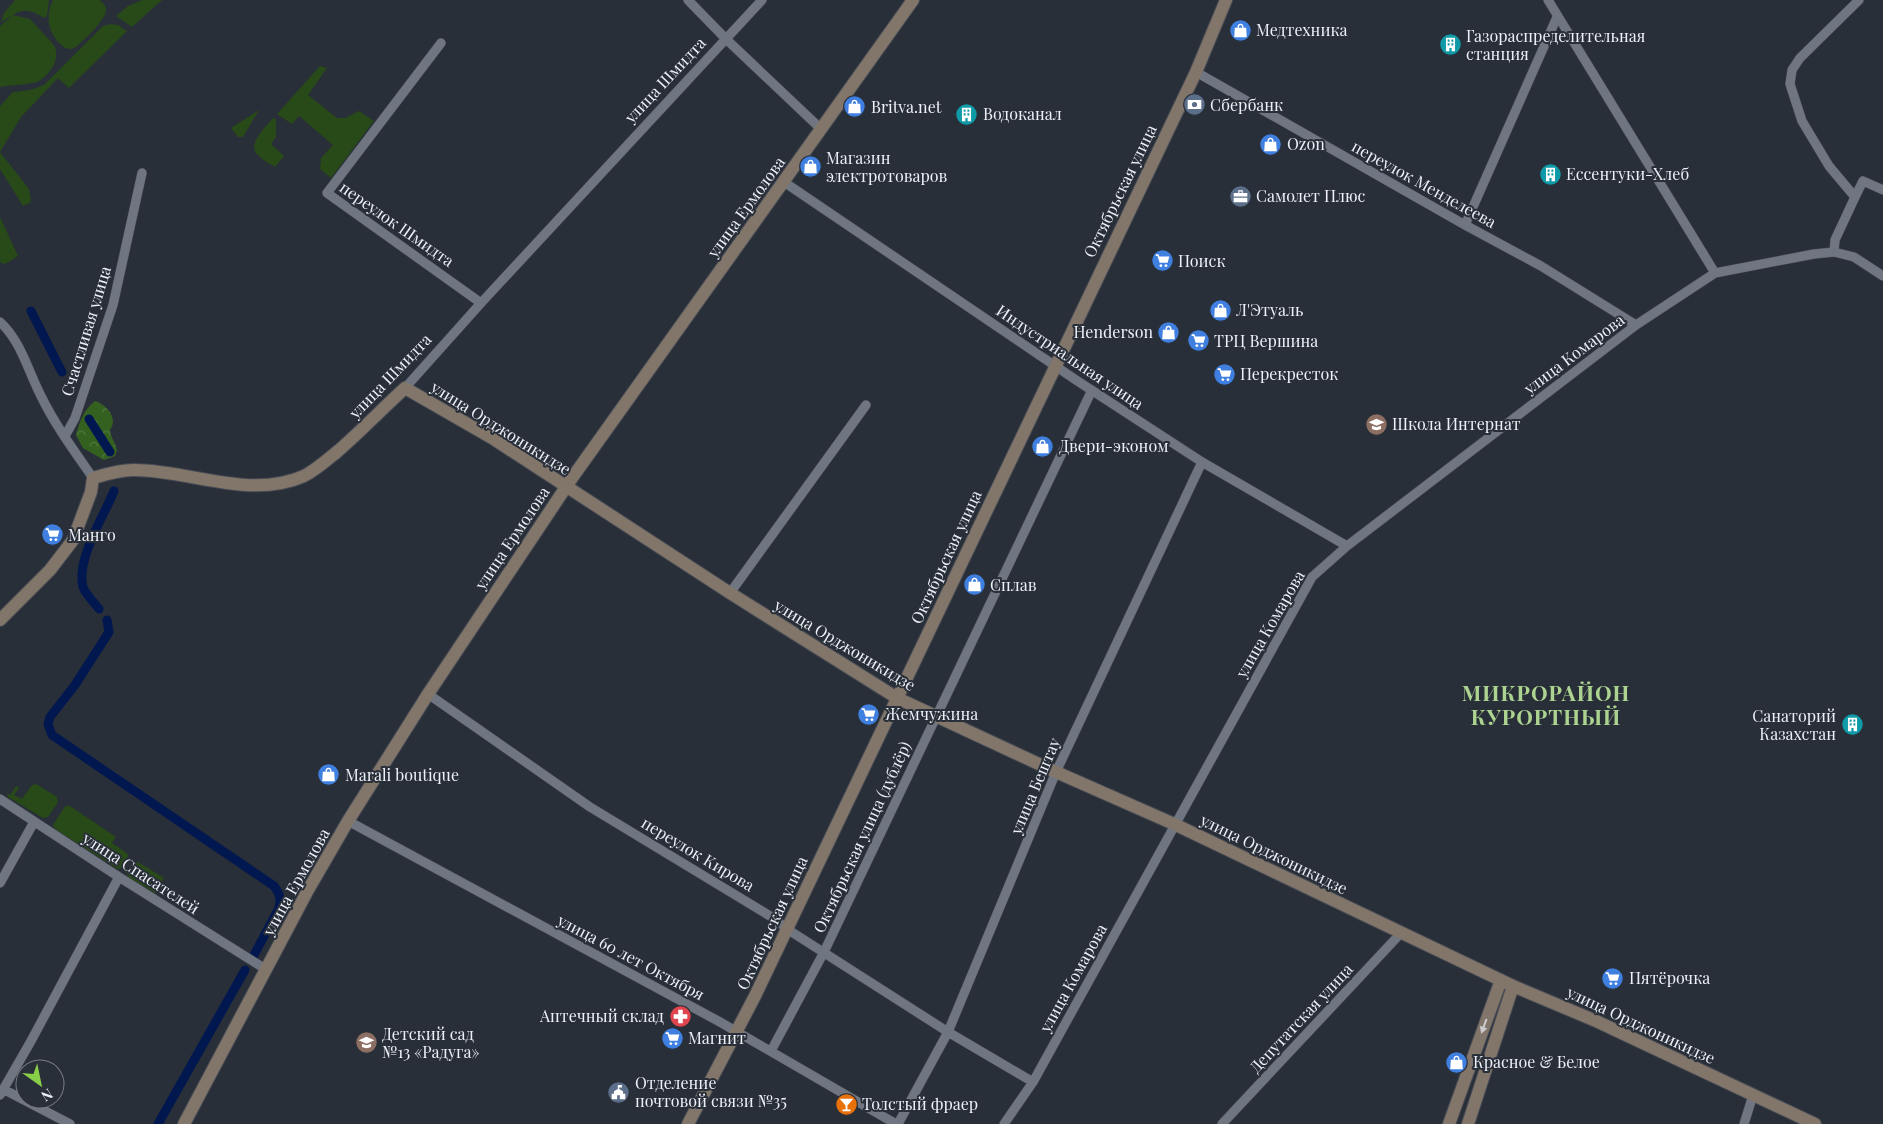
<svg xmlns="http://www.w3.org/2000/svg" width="1883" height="1124" font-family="'Playfair Display',serif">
<defs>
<pattern id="forest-crowns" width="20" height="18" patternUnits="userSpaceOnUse" patternTransform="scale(1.25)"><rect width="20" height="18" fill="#34611f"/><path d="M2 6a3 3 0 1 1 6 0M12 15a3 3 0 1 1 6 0" fill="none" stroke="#527840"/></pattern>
</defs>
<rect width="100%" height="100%" fill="#292f38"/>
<path fill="#284918" d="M15,0h34l-2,16 -2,2c-12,-6 -20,-11 -32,-3l17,4 24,26c7,14 -3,28 -15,36 -8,4 -29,4 -39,6v-61l13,-11 -12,7 3,-9z
M53,0h46c3,2 7,5 7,9 1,10 -22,31 -30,38l-5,2 -6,-1c-16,-11 -21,-31 -12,-48z
M142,0h20l-30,27 -16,-11 12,-10z
M111,24l7,1 9,6 -58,57 -11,-10 -37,39 -21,35 29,37 2,13 -8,4 -23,-37v-63l13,-14 17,-2 14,-5 59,-59z
M320,66l7,2 -19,27 29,23h8l14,-7 15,10 -43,57 -11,-9 1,-11 12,-13 -34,-29 -7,8 -15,-10z
M259,110l-16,27h-5l-7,-9z
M273,118l3,1v18l-5,7 13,12 -9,11c-6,-4 -13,-7 -17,-12 -12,-11 8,-28 15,-37z
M0,217l18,39 -13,8 -4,-1 -1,-3z
M36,784l21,13 1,5 -10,15 -5,1 -35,-21 -1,-4 3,2 6,-9 3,2 -5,7 8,4 10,-14z
M65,806h5l46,31 -4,6 16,11c0,6 -4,13 -10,15l-63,-40 -2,-4z
M133,862h5l26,16 -9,15 -27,-16 -2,-5z"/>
<path fill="url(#forest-crowns)" d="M95,401c9,3 18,11 18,21 0,3 -2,6 -3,8 0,6 6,14 7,20l-2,6 -11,4 -21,-12 -7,-13c4,-14 7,-24 19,-34z"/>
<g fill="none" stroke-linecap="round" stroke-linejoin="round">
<path stroke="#011750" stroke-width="9" d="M31,311l31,61
M89,419l21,33
M99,609c-5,-7 -13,-14 -16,-22 -7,-28 21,-71 31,-96
M107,620l2,12 -34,53 -25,32 -2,7 4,11 222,151c6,8 7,13 5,22l-26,49
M158,1124l87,-154"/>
<defs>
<path id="street" d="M688,0l38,39 95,90
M1548,0l167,273
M441,43l-114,150 154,110
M1196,72l269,153 76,41 95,59
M784,182l292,198 126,82 145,84
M1855,197l8,-16 20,9
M1465,225l92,-208
M1834,252l1,-12 20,-43 -26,-31 -27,-45 -12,-37 2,-14 8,-12 59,-58
M0,322c21,19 28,49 41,74 14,29 34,56 52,82
M405,388l76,-85 281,-303
M65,436l10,-18 38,-113 29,-132
M730,593l136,-188
M428,694l162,113 185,112 12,10 161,103 85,50
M0,799l119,78 148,93
M348,821l372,201 176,102
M0,883l34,-61
M771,1051l53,-99 268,-562
M3,1089l67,35
M0,1095l31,-54 88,-164
M898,1124l50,-92 108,-260 146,-310
M1004,1124l29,-42 279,-505 35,-31 289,-221 79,-52 99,-19 20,-2 20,5 29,19
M1222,1124l179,-191
M1744,1124l9,-29"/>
<path id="secondary" d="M0,620l50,-50 23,-30 18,-48 2,-14c13,-4 27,-8 41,-8 56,0 115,30 170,6 12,-6 23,-16 34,-25 23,-20 44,-42 67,-63l87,50 238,155 167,105 159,74 118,52 339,162 83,35 219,103
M184,1124l124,-234 40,-69 80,-127 144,-216 341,-478
M688,1124l67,-128 441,-924 30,-72
M1449,1124l52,-144
M1468,1124l45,-138"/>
</defs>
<use href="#street" stroke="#474b54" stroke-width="10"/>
<use href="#secondary" stroke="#474b54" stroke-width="14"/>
<use href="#street" stroke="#707681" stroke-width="9"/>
<use href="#secondary" stroke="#82766b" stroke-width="12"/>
</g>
<defs><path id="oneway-solid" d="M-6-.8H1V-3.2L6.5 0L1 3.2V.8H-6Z" transform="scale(1.25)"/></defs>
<use fill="#cdcbcd" href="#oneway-solid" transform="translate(1484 1026) rotate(110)"/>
<defs>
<symbol id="shop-disc" viewBox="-11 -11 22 22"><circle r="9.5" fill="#3f7fe0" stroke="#292f38"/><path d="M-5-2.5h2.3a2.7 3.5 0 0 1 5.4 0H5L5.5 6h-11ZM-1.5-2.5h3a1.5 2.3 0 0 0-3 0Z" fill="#fff"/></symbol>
<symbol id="building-disc" viewBox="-11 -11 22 22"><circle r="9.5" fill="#0f9aa8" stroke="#292f38"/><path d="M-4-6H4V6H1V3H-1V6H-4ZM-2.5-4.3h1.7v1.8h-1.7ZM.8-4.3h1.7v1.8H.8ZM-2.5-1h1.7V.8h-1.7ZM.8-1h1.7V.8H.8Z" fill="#fff"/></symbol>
<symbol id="bank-disc" viewBox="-11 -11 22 22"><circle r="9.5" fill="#5c6f8a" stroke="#292f38"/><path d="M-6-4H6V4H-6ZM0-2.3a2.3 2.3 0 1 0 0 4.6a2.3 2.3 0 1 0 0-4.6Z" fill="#fff"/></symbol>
<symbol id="office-disc" viewBox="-11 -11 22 22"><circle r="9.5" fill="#5c6f8a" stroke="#292f38"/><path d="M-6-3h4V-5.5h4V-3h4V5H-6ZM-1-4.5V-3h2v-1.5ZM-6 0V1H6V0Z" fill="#fff"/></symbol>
<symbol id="supermarket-disc" viewBox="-11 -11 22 22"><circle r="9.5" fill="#3f7fe0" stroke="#292f38"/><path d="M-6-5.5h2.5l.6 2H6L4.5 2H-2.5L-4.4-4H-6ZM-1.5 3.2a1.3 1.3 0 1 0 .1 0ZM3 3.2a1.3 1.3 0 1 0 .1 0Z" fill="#fff"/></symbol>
<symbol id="school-disc" viewBox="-11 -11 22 22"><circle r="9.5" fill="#8d6e63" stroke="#292f38"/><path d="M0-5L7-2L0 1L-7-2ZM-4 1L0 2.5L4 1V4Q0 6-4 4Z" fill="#fff"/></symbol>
<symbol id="pharmacy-disc" viewBox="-11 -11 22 22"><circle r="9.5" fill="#e0444e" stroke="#292f38"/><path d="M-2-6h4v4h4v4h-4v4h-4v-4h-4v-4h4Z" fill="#fff"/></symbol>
<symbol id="civic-disc" viewBox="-11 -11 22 22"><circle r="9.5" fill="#5c6f8a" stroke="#292f38"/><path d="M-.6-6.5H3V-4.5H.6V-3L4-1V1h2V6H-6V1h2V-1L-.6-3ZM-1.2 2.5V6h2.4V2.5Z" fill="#fff"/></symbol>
<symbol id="bar-disc" viewBox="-11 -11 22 22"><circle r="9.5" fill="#e8710a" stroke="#292f38"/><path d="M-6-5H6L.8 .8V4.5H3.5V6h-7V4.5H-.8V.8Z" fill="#fff"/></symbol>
</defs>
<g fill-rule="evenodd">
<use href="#shop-disc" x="1228" y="18" width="25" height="25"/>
<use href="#building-disc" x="1438" y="32" width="25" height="25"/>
<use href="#bank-disc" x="1182" y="92" width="25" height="25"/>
<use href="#shop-disc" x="842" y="94" width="25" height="25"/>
<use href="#building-disc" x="954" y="102" width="25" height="25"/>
<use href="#shop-disc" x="1258" y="132" width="25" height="25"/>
<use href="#shop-disc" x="798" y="154" width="25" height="25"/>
<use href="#building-disc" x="1538" y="162" width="25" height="25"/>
<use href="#office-disc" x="1228" y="184" width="25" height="25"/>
<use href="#supermarket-disc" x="1150" y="248" width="25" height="25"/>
<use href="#shop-disc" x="1208" y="298" width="25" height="25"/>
<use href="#shop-disc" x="1156" y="320" width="25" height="25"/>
<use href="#supermarket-disc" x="1186" y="328" width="25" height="25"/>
<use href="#supermarket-disc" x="1212" y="362" width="25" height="25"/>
<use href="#school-disc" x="1364" y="412" width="25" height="25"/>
<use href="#shop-disc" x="1030" y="434" width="25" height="25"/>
<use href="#supermarket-disc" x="40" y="522" width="25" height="25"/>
<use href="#shop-disc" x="962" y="572" width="25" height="25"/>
<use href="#supermarket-disc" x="856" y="702" width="25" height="25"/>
<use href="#building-disc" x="1840" y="712" width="25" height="25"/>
<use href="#shop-disc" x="316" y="762" width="25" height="25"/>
<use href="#supermarket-disc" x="1600" y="966" width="25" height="25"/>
<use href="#pharmacy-disc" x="668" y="1004" width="25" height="25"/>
<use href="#supermarket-disc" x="660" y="1026" width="25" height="25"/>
<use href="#school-disc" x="354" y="1030" width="25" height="25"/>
<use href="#shop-disc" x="1444" y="1050" width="25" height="25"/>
<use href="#civic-disc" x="606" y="1080" width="25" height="25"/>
<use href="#bar-disc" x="834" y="1092" width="25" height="25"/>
</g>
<g text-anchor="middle" stroke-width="4" stroke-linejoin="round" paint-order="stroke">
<g font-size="16" fill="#edf0f7" stroke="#292f38" text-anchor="start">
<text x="1256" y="36">Медтехника</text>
<text x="1466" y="42">Газораспределительная<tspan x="1466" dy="18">станция</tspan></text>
<text x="1210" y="111">Сбербанк</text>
<text x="871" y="113">Britva.net</text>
<text x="983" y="120">Водоканал</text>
<text x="1287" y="150">Ozon</text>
<text x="826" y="164">Магазин<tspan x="826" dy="18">электротоваров</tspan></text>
<text x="1566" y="180">Ессентуки-Хлеб</text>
<text x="1256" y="202">Самолет Плюс</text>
<text x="1178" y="267">Поиск</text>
<text x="1236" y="316">Л'Этуаль</text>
<text x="1153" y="338" text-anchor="end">Henderson</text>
<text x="1214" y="347">ТРЦ Вершина</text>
<text x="1240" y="380">Перекресток</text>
<text x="1392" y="430">Школа Интернат</text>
<text x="1059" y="452">Двери-эконом</text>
<text x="68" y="541">Манго</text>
<text x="990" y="591">Сплав</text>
<text x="885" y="720">Жемчужина</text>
<text x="1836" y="722" text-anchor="end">Санаторий<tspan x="1836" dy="18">Казахстан</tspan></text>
<text x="345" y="781">Marali boutique</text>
<text x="1629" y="984">Пятёрочка</text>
<text x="664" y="1022" text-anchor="end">Аптечный склад</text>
<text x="382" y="1040">Детский сад<tspan x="382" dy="18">№13 «Радуга»</tspan></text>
<text x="688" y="1044">Магнит</text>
<text x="1473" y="1068">Красное &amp; Белое</text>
<text x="635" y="1089">Отделение<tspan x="635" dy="18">почтовой связи №35</tspan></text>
<text x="862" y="1110">Толстый фраер</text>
</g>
<g font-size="16" fill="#edf0f7" stroke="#292f38">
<text transform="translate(665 80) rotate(-47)" y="6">улица Шмидта</text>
<text transform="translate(1424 184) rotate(29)" y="6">переулок Менделеева</text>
<text transform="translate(1120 191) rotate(-64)" y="6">Октябрьская улица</text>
<text transform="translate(746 207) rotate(-54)" y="6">улица Ермолова</text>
<text transform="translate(397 224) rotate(35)" y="6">переулок Шмидта</text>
<text transform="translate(86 331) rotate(-73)" y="6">Счастливая улица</text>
<text transform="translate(1574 354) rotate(-37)" y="6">улица Комарова</text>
<text transform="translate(1070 357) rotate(34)" y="6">Индустриальная улица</text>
<text transform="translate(390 376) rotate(-46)" y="6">улица Шмидта</text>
<text transform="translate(501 428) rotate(32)" y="6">улица Орджоникидзе</text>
<text transform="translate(512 538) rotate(-56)" y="6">улица Ермолова</text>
<text transform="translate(946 557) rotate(-65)" y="6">Октябрьская улица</text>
<text transform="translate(1270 624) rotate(-60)" y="6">улица Комарова</text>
<text transform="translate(845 645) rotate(31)" y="6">улица Орджоникидзе</text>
<text transform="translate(1035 786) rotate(-67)" y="6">улица Бештау</text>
<text transform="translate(862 837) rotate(-65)" y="6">Октябрьская улица (дублёр)</text>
<text transform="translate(698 854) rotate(31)" y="6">переулок Кирова</text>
<text transform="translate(1274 854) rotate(26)" y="6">улица Орджоникидзе</text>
<text transform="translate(141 873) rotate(33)" y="6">улица Спасателей</text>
<text transform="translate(296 882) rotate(-61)" y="6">улица Ермолова</text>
<text transform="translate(772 923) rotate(-65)" y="6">Октябрьская улица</text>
<text transform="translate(631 957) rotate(28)" y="6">улица 60 лет Октября</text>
<text transform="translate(1073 978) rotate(-61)" y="6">улица Комарова</text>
<text transform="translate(1301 1018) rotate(-47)" y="6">Депутатская улица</text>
<text transform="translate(1641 1025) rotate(25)" y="6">улица Орджоникидзе</text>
</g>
<g font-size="21" font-weight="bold" letter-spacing="1" fill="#acd38f" stroke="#292f38">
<text x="1546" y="701">МИКРОРАЙОН<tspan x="1546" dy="24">КУРОРТНЫЙ</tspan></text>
</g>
</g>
<g transform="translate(40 1084) rotate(147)"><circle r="24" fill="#292f38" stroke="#777c84"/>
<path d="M0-4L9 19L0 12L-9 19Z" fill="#89ce48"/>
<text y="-8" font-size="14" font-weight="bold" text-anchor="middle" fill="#edf0f7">N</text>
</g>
</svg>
